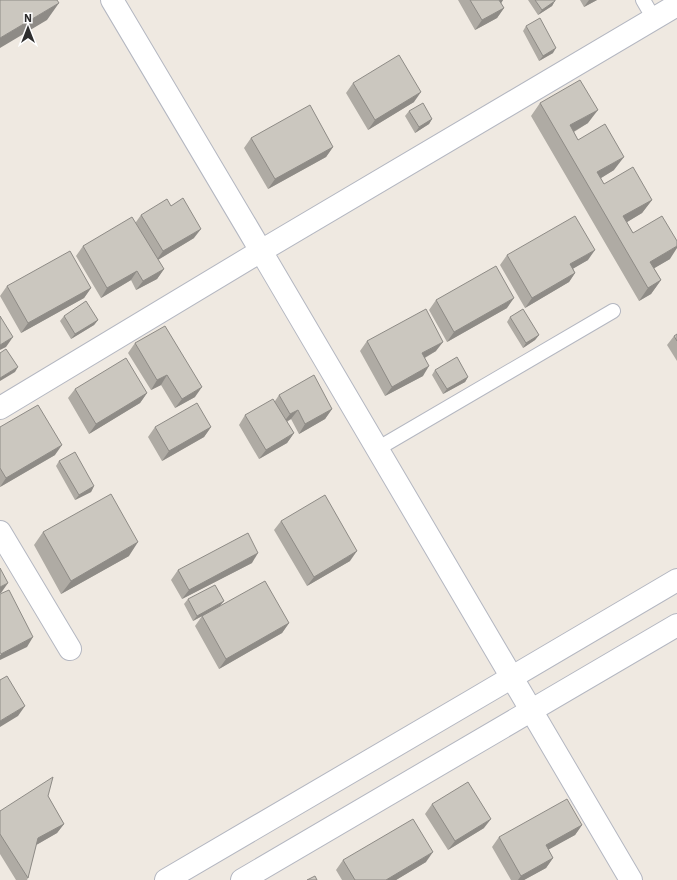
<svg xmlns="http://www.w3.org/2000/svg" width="677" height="880" font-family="'IBM Plex Sans',sans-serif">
<rect width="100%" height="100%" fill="#efe9e1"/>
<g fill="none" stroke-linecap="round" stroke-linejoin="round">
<defs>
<path id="service" d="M643,0l11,19
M377,449l236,-138"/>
<path id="minor" d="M0,532l70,117"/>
<path id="tertiary" d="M112,0l136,229 383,651
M0,408l261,-157 416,-246
M166,880l309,-181 202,-119
M242,880l435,-255"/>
</defs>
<use href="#service" stroke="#b4b7c1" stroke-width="16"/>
<use href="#minor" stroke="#b4b7c1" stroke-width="24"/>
<use href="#tertiary" stroke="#b4b7c1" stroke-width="24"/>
<use href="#service" stroke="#fff" stroke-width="14"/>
<use href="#minor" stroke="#fff" stroke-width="22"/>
<use href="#tertiary" stroke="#fff" stroke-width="22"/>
</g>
<path fill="#afaba4" d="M458,0h45l-2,3 3,5 -7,10 -22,12z
M528,0h27l-3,6 -14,9z
M580,0h17l-13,7z
M526,26l27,27 -14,8 -16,-30z
M353,83l61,19 -46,28 -22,-37z
M540,103l48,20 -14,9 4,8 36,30 -13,8 3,6 48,16 -10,13 -15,9 6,11 37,26 -16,9 7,12 -10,14 -12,7 -108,-185z
M409,111l23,8 -3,5 -14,9 -10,-17z
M251,138l82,9 -7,10 -58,32 -24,-41z
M141,215l53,23 -36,22 6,9 -7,10 -21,11 -5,-10 -30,18 -25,-42 7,-10 53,-24z
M507,255l81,5 -15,8 2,5 -6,9 -44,26 -25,-43z
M7,286l84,2 -7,10 -63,35 -21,-37z
M436,300l71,8 -60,34 -18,-32z
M64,316l34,4 -4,5 -23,14 -11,-18z
M510,317l29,18 -4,5 -12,8 -16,-26z
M677,334v27l-10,-16 7,-9z
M367,341l69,10 -11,7 -2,18 -38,20 -25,-45z
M135,343l60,54 -20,11 -14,-23 -10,5 -23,-37z
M435,370l33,7 -3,5 -22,12 -11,-19z
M75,389l72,4 -7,10 -51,31 -21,-36z
M279,395l53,14 -7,10 -26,15 -8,-15 -4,3 7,11 -7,10 -28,16 -20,-34 6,-10 30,-14z
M0,427l55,28 -55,32z
M155,427h56l-7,10 -42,24 -14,-24z
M59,461l35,25 -3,6 -16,8 -19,-34z
M281,521l69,40 -43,25 -33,-56z
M43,532l86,24 -68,38 -27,-49z
M252,563l-70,36 -11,-19 7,-10z
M188,599l32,7 69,17 -7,10 -63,36 -24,-43 7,-10 4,-2 -13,7 -9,-17z
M48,796l16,28 -7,9 -21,12 -8,33 -1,2h-11l-16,-26v-43z
M432,804l52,24 -36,22 -23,-36z
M582,825l-7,10 -27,14 5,9 -7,10 -22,12h-13l-19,-33 7,-10z
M343,860l83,2 -30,18h-54l-6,-10z"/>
<path fill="#8e8b86" d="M499,0h4l-3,5z
M589,0h8l-13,7z
M555,1l-3,5 -14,9 4,-5z
M59,3l-12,17 -47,28v-10z
M504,8l-7,10 -22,12 7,-10z
M556,48l-3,5 -14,8 4,-5z
M421,92l-7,10 -46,28 7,-10z
M598,110l-10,13 -27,16 9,-14z
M432,119l-3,5 -14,9 4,-6z
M333,147l-7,10 -58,32 7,-10z
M624,157l-10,13 -26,16 9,-14z
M652,200l-10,13 -28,17 9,-14z
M201,229l-7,9 -38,23 7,-10z
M677,246v2l-7,11 -29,17 9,-14z
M595,250l-7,10 -24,14 6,-10z
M164,269l-7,10 -21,11 7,-9z
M137,271l-6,9 -30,18 6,-10z
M575,273l-6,9 -44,26 7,-10z
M661,280l-10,14 -12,7 9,-13z
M91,288l-7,10 -63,35 7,-10z
M514,298l-7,10 -60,34 7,-10z
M98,320l-4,5 -23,14 4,-5z
M539,335l-4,5 -12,8 3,-5z
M13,337l-7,10 -6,3v-5z
M443,342l-7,9 -21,12 7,-10z
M429,366l-6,10 -38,20 7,-9z
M18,367l-3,5 -15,9v-3z
M167,375l-6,10 -10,5 6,-10z
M468,377l-3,5 -22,12 4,-5z
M202,387l-7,10 -20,11 7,-9z
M147,393l-7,10 -51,31 7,-10z
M332,409l-7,10 -26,15 6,-10z
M298,410l-7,9 -8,4 7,-9z
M211,427l-7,10 -42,24 7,-10z
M294,433l-7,10 -28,16 7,-9z
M62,445l-7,10 -55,32 6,-9z
M94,486l-3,6 -16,8 4,-5z
M138,542l-9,14 -68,38 10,-13z
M357,551l-7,10 -43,25 7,-9z
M258,553l-6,10 -70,36 7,-9z
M8,583l-7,10h-1v-6z
M224,601l-4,5 -27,15 4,-5z
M289,623l-7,10 -63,36 7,-10z
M33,637l-6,10 -27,13v-5l1,-1z
M25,706l-7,10 -18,11v-6z
M491,819l-7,9 -36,22 7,-9z
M64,824l-7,9 -26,15 7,-10z
M582,825l-7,10 -36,20 7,-10z
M433,852l-7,10 -30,18h-10z
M553,858l-7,10 -22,12h-6l3,-4z"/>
<path fill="#cbc7bf" stroke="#8e8b86" d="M0,0h57l2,3 -59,35z
M470,0h29l5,8 -22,12z
M535,0h20v1l-13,9z
M540,18l16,30 -13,8 -17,-30z
M399,55l22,37 -46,28 -22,-37z
M580,80l18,30 -28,15 8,15 27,-16 19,33 -27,15 7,12 29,-17 19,33 -29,16 10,17 29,-17 15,25v5l-27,16 11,18 -13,8 -108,-185z
M423,103l9,16 -13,8 -10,-16z
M310,105l23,42 -58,32 -24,-41z
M183,198l18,31 -38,22 -22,-36 26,-16 4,7z
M575,216l20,34 -25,14 5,9 -43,25 -25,-43z
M132,217l32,52 -21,12 -6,-10 -30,17 -24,-42z
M70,251l21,37 -63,35 -21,-37z
M496,266l18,32 -60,34 -18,-32z
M86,301l12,19 -23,14 -11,-18z
M426,309l17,33 -21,11 7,13 -37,21 -25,-46z
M523,309l16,26 -13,8 -16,-26z
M0,316l13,21 -13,8z
M165,326l37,61 -20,12 -15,-24 -10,5 -22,-37z
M677,334v7l-3,-5z
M6,349l12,18 -18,11v-25z
M457,357l11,20 -21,12 -12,-19z
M126,358l21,35 -51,31 -21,-35z
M314,375l18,34 -27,15 -7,-14 -8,4 -11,-19z
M273,399l21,34 -28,17 -21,-35z
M197,403l14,24 -42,24 -14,-24z
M38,405l24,40 -56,33 -6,-10v-41z
M75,452l19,34 -15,9 -20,-34z
M111,494l27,48 -67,39 -28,-49z
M325,495l32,56 -43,26 -33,-56z
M248,533l10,20 -69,37 -11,-20z
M0,568l8,15 -8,4z
M265,581l24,42 -63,36 -24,-43z
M215,585l9,16 -27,15 -9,-17z
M9,590l24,47 -32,17 -1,-2v-58z
M7,676l18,30 -25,15v-41z
M53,777l-5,19 16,28 -26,14 -10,40 -28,-44v-23z
M468,782l23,37 -36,22 -23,-37z
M567,799l15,26 -36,20 7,13 -32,18 -22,-39z
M413,819l20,33 -47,28h-31l-12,-20z
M315,876l2,4h-10z"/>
<g transform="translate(28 28)" stroke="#ffffff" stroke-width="3" paint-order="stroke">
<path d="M0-3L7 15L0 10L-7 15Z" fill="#2e2e2e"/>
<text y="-6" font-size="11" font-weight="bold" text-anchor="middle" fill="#2e2e2e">N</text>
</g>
</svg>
